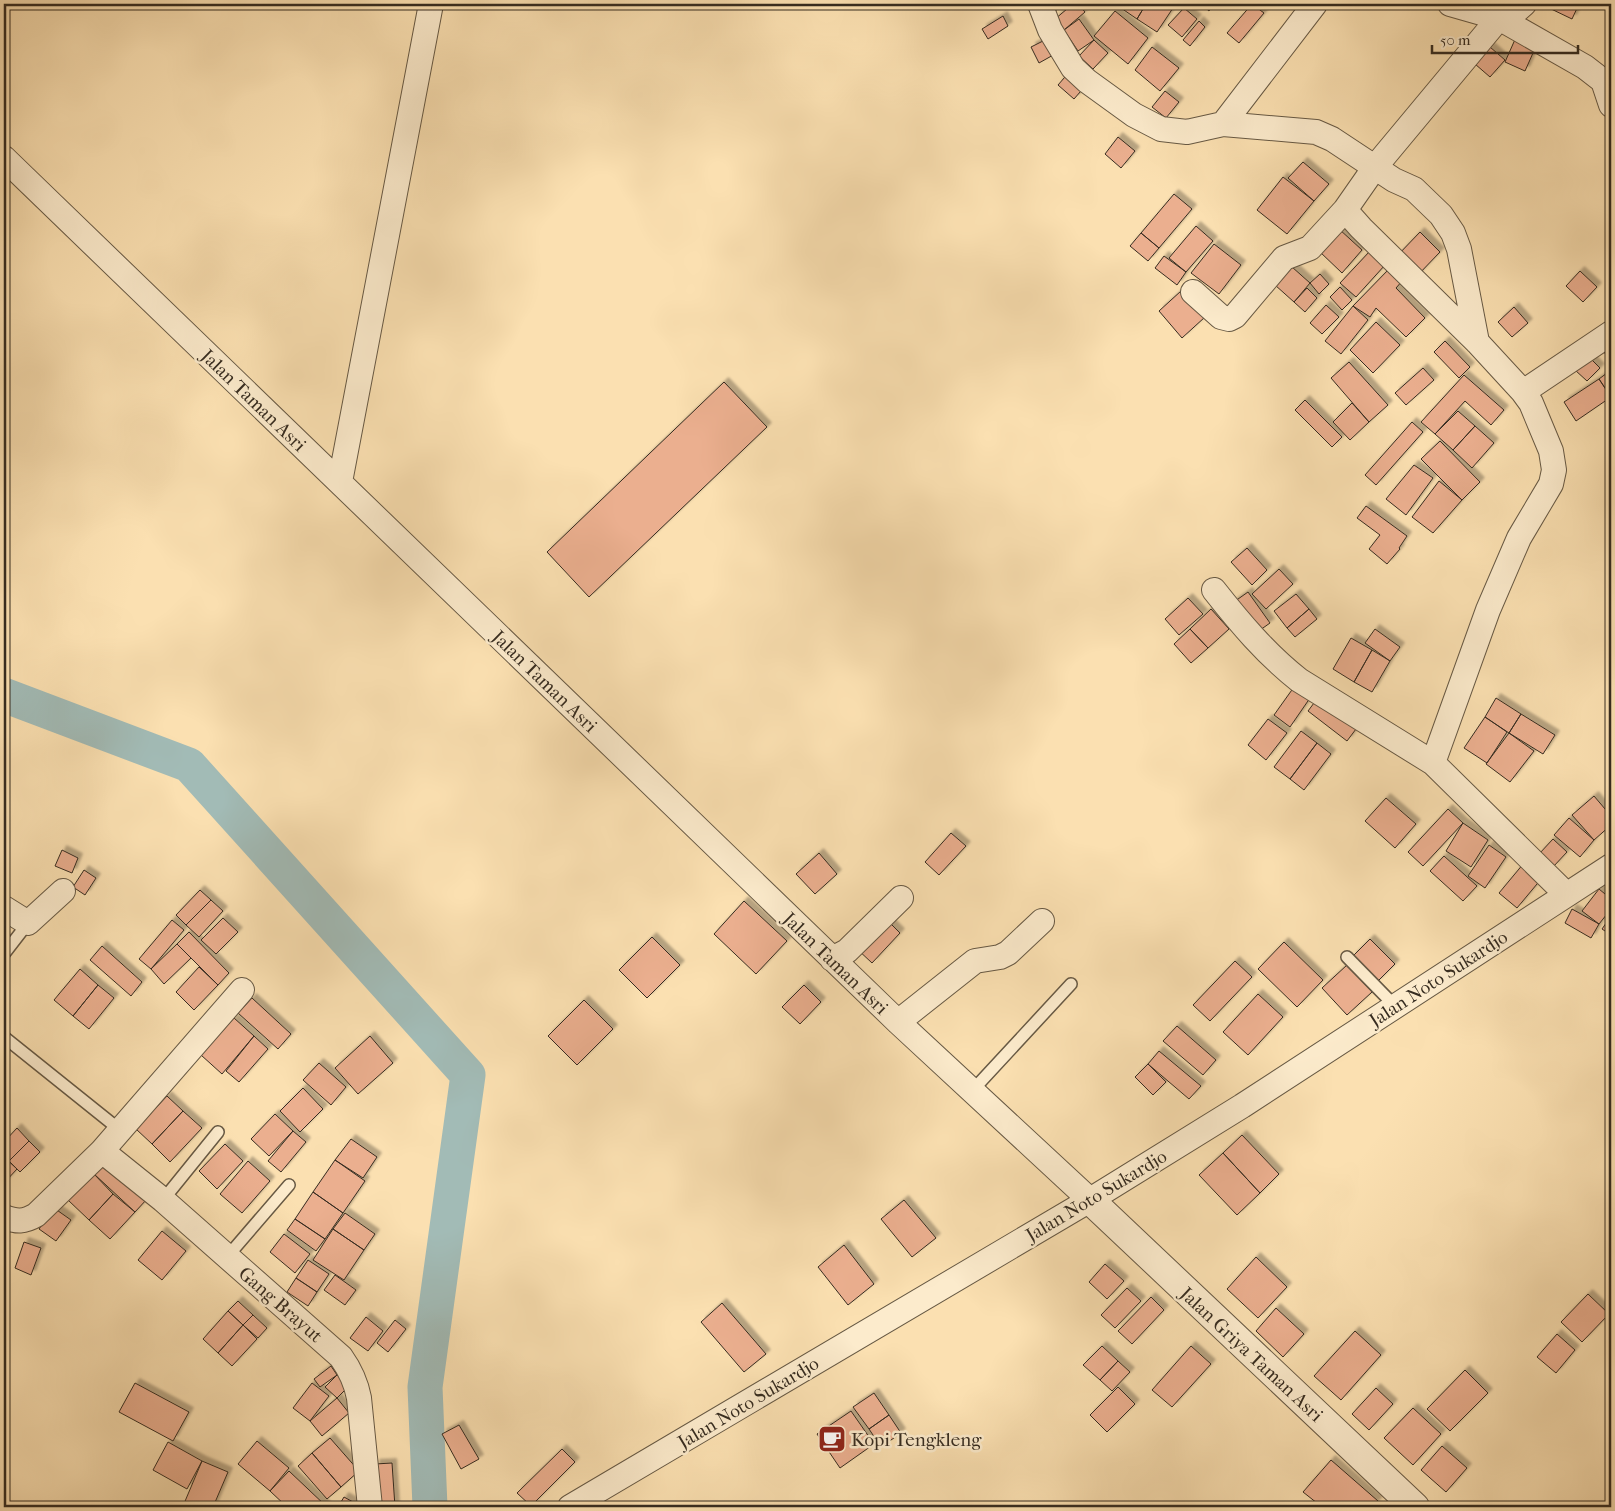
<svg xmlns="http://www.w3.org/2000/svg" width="1615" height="1511" font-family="'IM FELL French Canon',serif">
<defs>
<filter id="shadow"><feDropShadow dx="4.5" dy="-4.5" stdDeviation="1" flood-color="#0004"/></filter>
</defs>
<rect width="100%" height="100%" fill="#fbe0b1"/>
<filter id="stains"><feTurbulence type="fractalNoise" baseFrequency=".004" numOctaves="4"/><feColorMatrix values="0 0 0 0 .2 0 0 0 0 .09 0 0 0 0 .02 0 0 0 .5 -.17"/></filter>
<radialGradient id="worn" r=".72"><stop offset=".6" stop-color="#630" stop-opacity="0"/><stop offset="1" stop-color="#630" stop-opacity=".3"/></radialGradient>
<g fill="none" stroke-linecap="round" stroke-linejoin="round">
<path stroke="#a2bbb6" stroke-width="35" d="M4,695l185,70 279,310 -43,312 5,120"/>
</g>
<path fill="#ebaf8f" stroke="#362c20" filter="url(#shadow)" d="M1045,4h25l-21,9z
M1073,4h5l7,8 -21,18 -9,-11z
M1123,4h23l-9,15 -16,-11z
M1146,4h21l6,4 -16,24 -20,-13z
M1201,4h13l-5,7z
M1252,4l12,9 -25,30 -12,-10z
M1548,4h31l-7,15 -25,-12z
M1184,8l13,11 -15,18 -14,-12z
M1115,11l33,27 -20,26 -34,-28z
M1003,16l5,10 -20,13 -6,-10z
M1079,19l15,21 -16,11 -14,-21z
M1199,21l6,6 -15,19 -7,-6z
M1517,35l20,9 -12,27 -20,-9z
M1047,39l8,15 -16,9 -8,-16z
M1094,40l14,13 -15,16 -14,-13z
M1152,47l27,21 -19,23 -25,-21z
M1490,47l15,13 -15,17 -15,-13z
M1071,70l16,14 -13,15 -16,-14z
M1165,91l14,11 -13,16 -14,-11z
M1118,137l17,14 -14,17 -16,-14z
M1303,162l26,22 -15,17 -26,-23z
M1283,177l31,24 -27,33 -30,-24z
M1174,194l18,15 -33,39 -18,-15z
M1196,226l17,15 -27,31 -17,-14z
M1339,229l23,21 -20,23 -23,-22z
M1420,232l20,20 -24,25 -20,-20z
M1141,233l18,15 -11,13 -18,-15z
M1214,244l27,21 -22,29 -28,-21z
M1370,251l15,14 -29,32 -16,-14z
M1164,256l22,16 -9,13 -22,-17z
M1292,267l18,16 -16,19 -19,-17z
M1390,268l13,12 -7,8 29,30 -19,19 -30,-29 -6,9 -17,-11z
M1580,271l17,16 -14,15 -17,-16z
M1320,274l9,10 -10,10 -9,-11z
M1340,287l12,13 -10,10 -12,-13z
M1307,288l10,10 -12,14 -11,-10z
M1181,291l24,26 -23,21 -23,-27z
M1326,305l13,12 -17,17 -12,-11z
M1353,306l15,14 -27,34 -16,-13z
M1514,307l14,16 -16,14 -14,-15z
M1376,322l24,23 -27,28 -23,-23z
M1445,341l25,26 -11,11 -25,-26z
M1611,343v19l-9,-13z
M1588,356l12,12 -13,13 -12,-11z
M1349,362l39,43 -19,17 -38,-44z
M1423,368l11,12 -28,25 -11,-12z
M1611,370v27l-12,-18z
M1464,375l40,35 -13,15 -26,-24 -30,33 -14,-12z
M1599,379l12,18 -35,24 -12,-19z
M724,382l43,45 -178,170 -42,-45z
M1305,400l37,37 -10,10 -37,-37z
M1352,403l17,19 -19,18 -17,-18z
M1458,411l17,15 -22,24 -18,-16z
M1412,422l11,10 -47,53 -11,-10z
M1475,426l19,17 -22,25 -19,-18z
M1440,441l40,41 -18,18 -41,-41z
M1414,465l19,13 -27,37 -20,-16z
M1439,481l23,19 -29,33 -21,-16z
M1366,506l41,30 -8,12 1,1 -13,15 -18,-15 11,-14 -23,-17z
M1247,548l20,22 -15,15 -21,-23z
M1279,569l14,15 -27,25 -14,-15z
M1248,592l22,31 -17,12 -22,-31z
M1296,594l13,15 -22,19 -13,-17z
M1188,598l15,16 -24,21 -14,-16z
M1211,609l18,20 -21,19 -18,-19z
M1309,609l8,10 -22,18 -8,-9z
M1190,629l18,19 -17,15 -17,-19z
M1375,629l25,18 -10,14 -25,-18z
M1351,638l21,12 -18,32 -21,-13z
M1372,650l18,11 -18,31 -18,-10z
M1294,687l16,11 -20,29 -16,-12z
M1496,698l25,16 -12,19 -24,-16z
M1317,699l39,30 -9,12 -39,-30z
M1521,714l34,21 -12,19 -34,-21z
M1485,717l22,15 -20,31 -23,-15z
M1268,719l19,14 -21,27 -18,-15z
M1301,731l16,12 -27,36 -16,-12z
M1509,733l25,18 -24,31 -24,-18z
M1317,743l14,11 -27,36 -14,-11z
M1594,796l17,20v9l-17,15 -22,-25z
M1386,798l30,26 -21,24 -30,-27z
M1448,809l15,14 -40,43 -15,-14z
M1569,818l25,22 -14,17 -26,-22z
M1463,823l25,17 -17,27 -25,-16z
M951,833l15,13 -27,29 -14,-13z
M1553,839l14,13 -14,15 -14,-13z
M1489,845l17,12 -21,31 -17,-12z
M62,850l16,8 -6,15 -17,-7z
M819,853l18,21 -22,20 -19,-20z
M1444,856l33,30 -14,15 -33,-30z
M1524,863l18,15 -25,30 -18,-15z
M84,870l12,8 -11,17 -12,-8z
M1599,889l12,10v10l-12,15 -17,-13z
M200,890l11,10 -25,25 -10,-10z
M211,900l12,11 -24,26 -13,-12z
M744,901l43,40 -31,33 -42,-40z
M1572,909l27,15 -8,14 -26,-15z
M1611,916v19l-9,-6z
M884,917l16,16 -28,30 -16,-15z
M223,918l15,14 -22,22 -15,-14z
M172,920l12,10 -33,39 -12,-10z
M189,932l40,41 -11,12 -41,-41z
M652,937l28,28 -33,33 -28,-28z
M1370,939l25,25 -19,19 -24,-26z
M1284,942l39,38 -26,27 -39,-38z
M177,944l14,14 -27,26 -13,-15z
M102,946l40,36 -11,14 -41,-36z
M1235,961l17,16 -42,44 -17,-16z
M1347,965l25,27 -25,23 -25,-27z
M199,967l19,18 -24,25 -18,-18z
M80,969l18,16 -25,31 -19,-16z
M98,985l16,13 -25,31 -16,-13z
M804,985l17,17 -21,22 -18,-17z
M1258,994l25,23 -35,38 -25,-23z
M252,998l39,36 -13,15 -40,-36z
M584,1000l29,29 -36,36 -29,-29z
M234,1018l20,18 -32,38 -21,-19z
M1177,1026l39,34 -13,15 -40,-34z
M254,1036l14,13 -29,33 -13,-11z
M370,1036l23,27 -35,31 -23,-26z
M1159,1051l42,35 -12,13 -41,-35z
M319,1063l27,24 -15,18 -28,-25z
M1148,1064l18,18 -13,13 -18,-18z
M303,1088l20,21 -23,23 -20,-21z
M167,1096l16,15 -31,33 -16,-15z
M183,1111l19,17 -32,34 -18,-18z
M275,1114l18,17 -24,25 -18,-17z
M17,1128l12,13 -20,20 -5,-6v-13z
M293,1131l13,11 -25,30 -13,-11z
M1242,1135l37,39 -19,19 -37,-40z
M351,1139l26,18 -14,21 -28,-18z
M29,1141l11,11 -20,20 -11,-11z
M225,1144l18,17 -26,28 -18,-18z
M1223,1153l37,40 -23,22 -38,-40z
M4,1157l13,12 -13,14z
M105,1160l42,39 -12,13 -42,-39z
M335,1160l30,21 -22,32 -30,-21z
M248,1161l22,20 -28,32 -22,-19z
M93,1173l20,21 -24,26 -21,-20z
M313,1192l30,21 -18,26 -30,-20z
M113,1194l22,18 -25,27 -21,-19z
M904,1200l32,38 -24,19 -31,-38z
M54,1208l17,12 -15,21 -17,-12z
M345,1213l30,21 -11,16 -31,-21z
M295,1219l30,20 -9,12 -29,-21z
M333,1229l31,21 -20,30 -31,-20z
M162,1231l24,20 -24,29 -24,-20z
M284,1234l26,20 -15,19 -25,-21z
M24,1242l17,6 -10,27 -16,-7z
M844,1245l30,39 -26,21 -30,-38z
M1256,1257l31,30 -29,31 -31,-29z
M308,1260l21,14 -12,18 -21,-14z
M1105,1264l19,17 -17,18 -18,-17z
M335,1275l21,15 -11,15 -21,-15z
M296,1278l21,14 -9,14 -21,-14z
M1127,1288l14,13 -26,27 -14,-13z
M1588,1294l21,20 -27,28 -21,-20z
M1151,1297l13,13 -32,34 -14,-13z
M238,1301l15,14 -10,10 -15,-14z
M722,1303l44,51 -22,18 -43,-50z
M1276,1308l28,26 -21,23 -27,-26z
M228,1311l15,14 -25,28 -15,-14z
M253,1315l14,13 -9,10 -15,-13z
M366,1317l17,14 -15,20 -18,-13z
M395,1320l11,9 -18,23 -11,-9z
M243,1325l14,14 -25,27 -14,-13z
M1355,1331l26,24 -40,45 -27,-24z
M1557,1334l18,16 -19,23 -19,-16z
M1102,1346l16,15 -18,19 -17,-15z
M1191,1346l20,18 -39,43 -20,-17z
M1118,1361l12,11 -18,19 -12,-11z
M331,1366l6,9 -17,12 -6,-8z
M1465,1370l23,23 -38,38 -23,-22z
M337,1375l12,11 -12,12 -12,-11z
M135,1383l54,29 -16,29 -54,-29z
M312,1383l17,13 -19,25 -17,-13z
M1118,1387l17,17 -28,28 -17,-17z
M1376,1388l17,16 -24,26 -17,-16z
M874,1393l15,22 -20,14 -16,-22z
M337,1398l12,15 -27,23 -12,-15z
M1413,1408l28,26 -28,31 -29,-27z
M851,1411l23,33 -34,24 -23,-34z
M889,1415l12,18 -20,14 -12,-18z
M459,1425l20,34 -18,10 -19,-35z
M330,1438l29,33 -18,16 -29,-34z
M257,1441l32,27 -19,23 -32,-27z
M168,1442l34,19 -15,28 -34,-19z
M1442,1446l25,22 -21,24 -25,-22z
M562,1449l13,13 -44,44 -14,-13z
M312,1453l29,34 -14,12 -29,-33z
M1331,1460l47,41 -6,6h-50l-19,-15z
M202,1461l26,11 -15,35h-27l-3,-1z
M392,1463l3,44h-17l-3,-43z
M289,1471l38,36h-40l-17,-16z
M344,1497l18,10h-24z"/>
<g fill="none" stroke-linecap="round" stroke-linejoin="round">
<defs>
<path id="service" d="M4,954l24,-31
M1347,957l48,49
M4,1037l116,93
M972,1091l99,-107
M163,1200l55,-68
M227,1257l62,-72"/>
<path id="minor" d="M1040,4l10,26 23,38 14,13 47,34 27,14 26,3 36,-8 93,8 16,7 62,41 20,9 27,26 12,18 6,16 18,93
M1450,4l49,14 86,49 18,14 8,24
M1223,124l92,-120
M4,158l894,864 192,178
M1193,292l28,25 8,2 6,-3 49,-58 26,-10 35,-38
M1523,392l88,-59
M340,482l91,-478
M1214,590c26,33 52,64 85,90l134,83 133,131
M1433,763l55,-153 31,-72 32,-54 3,-14 -3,-19 -20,-48 -8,-11 -46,-50 -116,-114 -16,-18 30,-43 124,-149 17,-7 8,-7
M4,908l24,15 35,-32
M832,959l15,-8 54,-53
M898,1022l77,-61 25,-4 8,-4 34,-32
M102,1151l61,49 178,157c10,14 15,25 18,41l11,109
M4,1217c13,5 20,5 32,-2l66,-64 140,-161
M570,1507l520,-307 152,-94 369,-240"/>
<path id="tertiary" d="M1090,1200l325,307"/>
</defs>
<use href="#service" stroke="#675944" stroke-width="14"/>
<use href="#minor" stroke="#675944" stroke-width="26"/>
<use href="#tertiary" stroke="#675944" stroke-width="30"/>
<use href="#service" stroke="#fcebcc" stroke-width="11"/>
<use href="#minor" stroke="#fcebcc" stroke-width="24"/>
<use href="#tertiary" stroke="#fcebcc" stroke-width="28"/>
</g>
<defs>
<symbol id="cafe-square" viewBox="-11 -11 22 22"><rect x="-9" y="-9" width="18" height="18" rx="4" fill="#8f2418" stroke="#fcebcc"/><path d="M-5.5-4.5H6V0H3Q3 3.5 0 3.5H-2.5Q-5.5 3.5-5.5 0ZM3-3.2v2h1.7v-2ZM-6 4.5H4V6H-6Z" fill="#fff"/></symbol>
</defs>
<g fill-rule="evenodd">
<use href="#cafe-square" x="816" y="1423" width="32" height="32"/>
</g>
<g text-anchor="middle" stroke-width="5" stroke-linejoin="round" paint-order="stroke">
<g font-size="19" fill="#362c20" stroke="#fcebcc">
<text transform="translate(254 400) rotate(44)" y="7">Jalan Taman Asri</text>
<text transform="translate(545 681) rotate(44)" y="7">Jalan Taman Asri</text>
<text transform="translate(836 963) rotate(44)" y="7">Jalan Taman Asri</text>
<text transform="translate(1438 978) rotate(-33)" y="7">Jalan Noto Sukardjo</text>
<text transform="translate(1096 1195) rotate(-31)" y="7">Jalan Noto Sukardjo</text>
<text transform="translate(281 1304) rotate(41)" y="7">Gang Brayut</text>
<text transform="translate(1252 1354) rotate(43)" y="7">Jalan Griya Taman Asri</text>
<text transform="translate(748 1402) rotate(-31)" y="7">Jalan Noto Sukardjo</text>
</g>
<g font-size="19" fill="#362c20" stroke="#fcebcc" text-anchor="start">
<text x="851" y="1446">Kopi Tengkleng</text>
</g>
</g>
<rect width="1615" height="1511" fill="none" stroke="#fbe0b1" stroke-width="20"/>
<rect x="5" y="5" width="1605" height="1501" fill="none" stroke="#362c20" stroke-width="2.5"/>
<rect x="10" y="10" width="1595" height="1491" fill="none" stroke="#362c20"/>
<path d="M1432 45v8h146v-8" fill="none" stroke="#362c20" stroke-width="2.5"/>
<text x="1440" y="45" font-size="15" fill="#362c20" stroke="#fcebcc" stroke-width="4" paint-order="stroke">50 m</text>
<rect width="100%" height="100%" filter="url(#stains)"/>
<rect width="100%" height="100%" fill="url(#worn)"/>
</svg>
